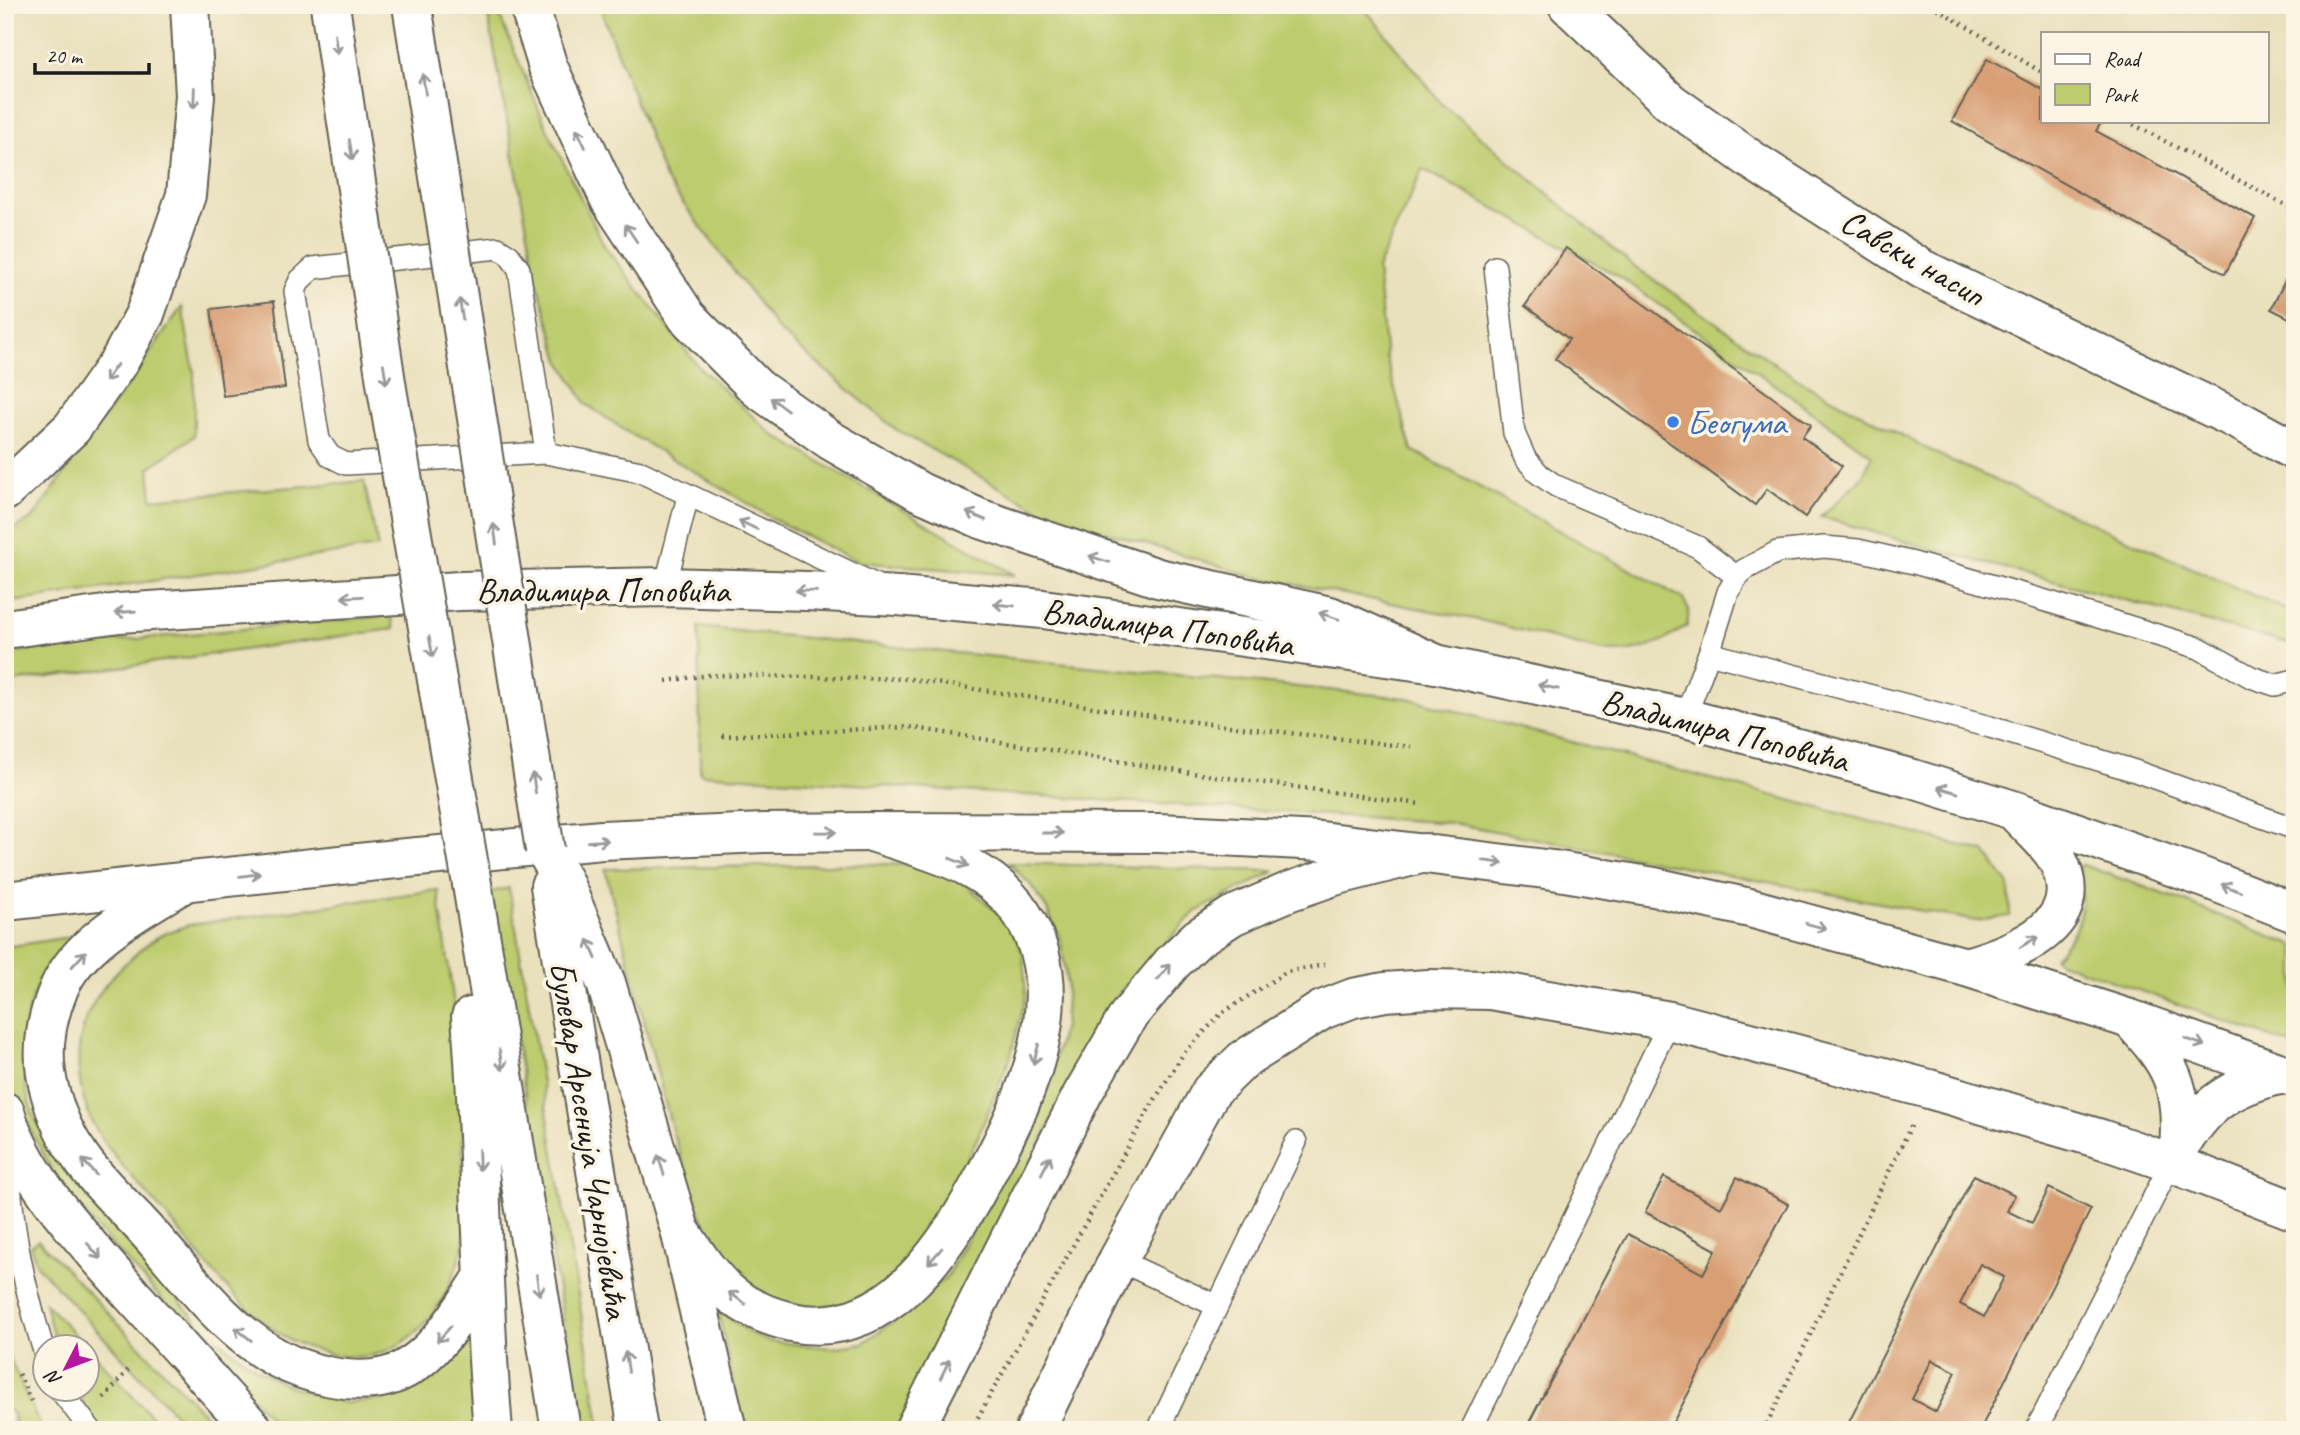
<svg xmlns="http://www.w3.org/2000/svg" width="2300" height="1435" font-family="Caveat,sans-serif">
<rect width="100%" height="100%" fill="#fcf5e5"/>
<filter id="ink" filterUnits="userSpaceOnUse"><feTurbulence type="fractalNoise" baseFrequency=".0143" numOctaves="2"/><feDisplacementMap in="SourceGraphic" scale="14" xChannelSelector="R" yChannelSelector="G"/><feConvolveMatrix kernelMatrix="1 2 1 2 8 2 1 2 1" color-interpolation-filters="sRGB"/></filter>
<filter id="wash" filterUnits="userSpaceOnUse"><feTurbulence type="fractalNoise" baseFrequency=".00686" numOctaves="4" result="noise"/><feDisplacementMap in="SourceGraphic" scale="28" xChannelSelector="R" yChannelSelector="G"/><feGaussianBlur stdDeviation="1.57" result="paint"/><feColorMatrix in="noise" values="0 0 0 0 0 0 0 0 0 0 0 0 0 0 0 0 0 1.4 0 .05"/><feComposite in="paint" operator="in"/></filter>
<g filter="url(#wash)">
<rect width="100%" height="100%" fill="#e9e0bc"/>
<path fill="#bdcc6e" stroke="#6c7445" stroke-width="2" d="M486,5h9l53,126 57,116 94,120 73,67 243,141 -157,-13 -79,-40 -155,-92 -38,-26 -26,-44 -23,-78z
M599,5h763l80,99 189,160 169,117 141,75 354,158v31l-378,-100 -96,-28 41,-40 10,-21 -80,-59 -172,-120 -197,-108 -46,100 9,89 26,92 270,148 7,12 -2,16c-27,19 -51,29 -85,25l-118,-30 -229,-44 -208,-63 -152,-85 -116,-98 -114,-152z
M182,307l12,65v64l-45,32 3,31 212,-18 14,66 -373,56v-69l28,-16z
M391,615l3,14 -389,54v-29l36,-6z
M699,627l708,71 578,154 24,33 1,31 -34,5 -524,-98 -752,-49z
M1009,863l266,8 -80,41 -70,74 -25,34 -79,163 -124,247h-154l-25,-120 29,21 20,10 64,7 32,-5 35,-25 49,-42 98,-185 19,-65 3,-42 -6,-42 -14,-33 -18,-26z
M880,864l40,1 38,13 52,45 13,30 3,43 -16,62 -33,81 -44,83 -19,30 -16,20 -24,18 -32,14 -26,3 -24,-2 -29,-9 -25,-20 -21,-27 -15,-30 -29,-86 -68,-264z
M2083,865l100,36 112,45v100l-236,-84 -5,-5c32,-32 29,-49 24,-91z
M509,888l92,542h-19l-91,-538z
M438,890c8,62 19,125 24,187 2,33 0,66 1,98 0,22 4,54 -1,74 -16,63 -60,121 -131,105 -15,-4 -30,-7 -43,-15 -45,-27 -80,-73 -113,-113 -24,-29 -75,-80 -87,-113 -21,-59 -7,-109 38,-150 11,-10 23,-22 36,-28 8,-4 18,-7 27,-10z
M76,936c-8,9 -18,17 -26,27 -30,42 -34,104 -17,151 9,23 24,45 39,65l134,152 51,38 29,16 59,18 38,-4 39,-14 53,-44 7,89h-201l-219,-240 -46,-88 -11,-38v-117z
M38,1240l156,163 25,27h-29l-152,-163 -8,-21z
M45,1303l42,44h-31z
M5,1337l4,20 33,73h-26l-3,-16 -8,-8z
M88,1348l76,82h-61l-7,-6 -20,-34h12z"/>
<g id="blocks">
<path fill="#d89f75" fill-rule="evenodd" d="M1987,59l56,31v31h54l4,2 -5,8 159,87 -30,56 -273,-153z
M1566,248l245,177 -9,12 40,29 -37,51 -38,-28 -12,16 -200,-146 14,-20 -44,-33z
M2295,261v60l-24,-12z
M274,301l11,87 -62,8 -12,-87z
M1974,1175l41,20 -8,16 25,12 17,-35 42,21 -111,221h-135zM1980,1264l24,13 -20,40 -24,-13zM1932,1360l24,12 -20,40 -24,-13z
M1664,1177l57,31 16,-31 51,27 -119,226h-144l103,-196 75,40 13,-24 -71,-38z"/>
</g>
</g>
<g filter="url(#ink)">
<use href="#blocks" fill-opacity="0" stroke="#646154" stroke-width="2"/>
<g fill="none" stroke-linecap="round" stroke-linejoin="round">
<defs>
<path id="service" d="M1495,267l19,166 11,25 14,16 17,12 142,61 39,30
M546,453l-27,-184 -10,-14 -11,-7 -185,20 -13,12 -5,11 24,149 11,16 16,8 200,-11 95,19 237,114
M665,587l23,-91
M1709,653l281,74 145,44 160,58
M1685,718l24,-65 19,-61 9,-15 7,-7 33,-18 47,-5 34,3 56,13 139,40 146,45 52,29 24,8 20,-5
M9,1143c-1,76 15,143 37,215
M1118,1260l99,46
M60,1390l31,40
M1158,1430l138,-288
M1471,1430l199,-409
M2036,1430l135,-267"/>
<path id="minor" d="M1568,5l102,97 83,59 169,108 318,152 55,30
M2130,1019c42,45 54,67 49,130
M2171,1163c28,-54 53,-76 113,-89
M1035,1430l83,-170 93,-169 32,-31 79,-50 31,-12 32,-6 43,-3 62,1 180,31 259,68 172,50 70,24 124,48"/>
<path id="secondary" d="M5,629l114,-16 341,-22 205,-4 142,4 91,5 145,13 393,55 249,54 228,61 100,31 192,68 90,35
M5,901l391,-42 206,-19 162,-7 108,-1 287,1 162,8 232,29 101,17 96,21 216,59 164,52 165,59
M1966,967c48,-14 126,-42 91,-108 -9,-16 -27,-31 -40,-45"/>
<path id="trunk" d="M330,5l11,77
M529,5l19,62 62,133 77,117 70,71 73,52 90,52 61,27 177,59 172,38 106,48
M5,491l67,-63 48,-68 25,-46 41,-119 9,-99 -5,-91
M545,850l18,31 43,102 74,247 47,200
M470,872l91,558
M182,884c-41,25 -104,58 -123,104 -14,33 -19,69 -9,104 6,23 17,47 31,66 18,26 43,48 64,71 40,44 80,101 132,129 30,16 74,27 108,19 44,-10 75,-64 98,-99
M550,886l88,544
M471,1017c11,137 10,275 22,413
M5,1112c18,66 83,132 127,183 41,45 81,90 122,135
M680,1230c14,21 27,42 45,59 19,18 41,27 66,33 92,20 152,-69 190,-139 42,-76 95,-186 41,-269 -34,-52 -95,-63 -150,-82
M914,1430l169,-337 45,-77 45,-54 25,-24 34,-22 56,-24 46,-16 91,-23"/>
</defs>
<use href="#service" stroke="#646154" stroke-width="24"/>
<use href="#minor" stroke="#646154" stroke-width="42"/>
<use href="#secondary" stroke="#646154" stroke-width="42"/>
<use href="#trunk" stroke="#646154" stroke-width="42"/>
<path stroke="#646154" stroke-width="4.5" stroke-dasharray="2 5" stroke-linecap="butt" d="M1931,5l112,68
M2127,121l168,89
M666,681l43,-6 201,4 268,41 233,27
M722,736l187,-9 269,44 242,33
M19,1374l12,27
M104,1398l25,-29
M971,1430l175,-316 37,-60 39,-41 64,-41 43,-8
M1764,1430l148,-306"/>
<use href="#service" stroke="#fff" stroke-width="21"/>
<use href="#minor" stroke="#fff" stroke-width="38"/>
<use href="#secondary" stroke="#fff" stroke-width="38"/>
<use href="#trunk" stroke="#fff" stroke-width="38"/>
<defs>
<path id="trunk-bridge" d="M412,5l133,845
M341,82l46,307 83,483"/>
</defs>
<use href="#trunk-bridge" stroke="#646154" stroke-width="42" stroke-linecap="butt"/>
<use href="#trunk-bridge" stroke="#fff" stroke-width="38"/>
</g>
<defs><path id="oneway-shaft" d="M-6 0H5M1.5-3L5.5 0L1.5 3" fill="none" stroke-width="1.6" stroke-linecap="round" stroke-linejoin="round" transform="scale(1.75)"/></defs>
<g stroke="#999">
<use href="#oneway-shaft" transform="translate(336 44) rotate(82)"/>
<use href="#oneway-shaft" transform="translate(424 84) rotate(-98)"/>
<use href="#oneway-shaft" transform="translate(194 98) rotate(92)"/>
<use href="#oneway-shaft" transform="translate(581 138) rotate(-115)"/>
<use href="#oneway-shaft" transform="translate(351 150) rotate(81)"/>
<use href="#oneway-shaft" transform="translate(631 233) rotate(-124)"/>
<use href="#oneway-shaft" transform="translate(461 309) rotate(-99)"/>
<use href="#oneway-shaft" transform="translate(111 373) rotate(125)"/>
<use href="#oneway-shaft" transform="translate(385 374) rotate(81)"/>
<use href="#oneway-shaft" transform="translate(779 404) rotate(-144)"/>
<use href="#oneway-shaft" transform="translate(976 516) rotate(-157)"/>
<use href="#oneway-shaft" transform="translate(748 525) rotate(-154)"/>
<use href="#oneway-shaft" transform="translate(495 534) rotate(-98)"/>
<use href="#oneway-shaft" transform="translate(1099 559) rotate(-162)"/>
<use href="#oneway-shaft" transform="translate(806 591) rotate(-178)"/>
<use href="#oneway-shaft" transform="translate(352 597) rotate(177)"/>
<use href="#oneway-shaft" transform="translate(1004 605) rotate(-175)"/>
<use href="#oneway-shaft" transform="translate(125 612) rotate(175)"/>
<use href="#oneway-shaft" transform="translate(1329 616) rotate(-162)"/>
<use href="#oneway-shaft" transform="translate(431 647) rotate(80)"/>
<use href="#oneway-shaft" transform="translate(1548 687) rotate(-168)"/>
<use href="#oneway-shaft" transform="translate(534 783) rotate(-99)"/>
<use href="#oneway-shaft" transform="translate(1948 790) rotate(-163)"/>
<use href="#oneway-shaft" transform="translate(826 832) rotate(-1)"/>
<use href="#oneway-shaft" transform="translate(1053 833)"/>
<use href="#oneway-shaft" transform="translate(598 841) rotate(-4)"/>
<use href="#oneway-shaft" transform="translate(959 862) rotate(22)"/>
<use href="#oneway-shaft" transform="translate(1493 862) rotate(8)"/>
<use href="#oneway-shaft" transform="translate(250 875) rotate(-7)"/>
<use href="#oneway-shaft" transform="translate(2231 888) rotate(-158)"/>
<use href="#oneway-shaft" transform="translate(1816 926) rotate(15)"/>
<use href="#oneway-shaft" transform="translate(2029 942) rotate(-31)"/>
<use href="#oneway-shaft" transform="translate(592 949) rotate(-113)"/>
<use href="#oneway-shaft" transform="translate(79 959) rotate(-48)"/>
<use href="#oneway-shaft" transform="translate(1164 972) rotate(-50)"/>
<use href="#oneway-shaft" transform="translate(2195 1042) rotate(20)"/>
<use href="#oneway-shaft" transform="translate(1036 1054) rotate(105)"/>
<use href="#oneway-shaft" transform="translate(501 1060) rotate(81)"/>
<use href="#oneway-shaft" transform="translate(479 1160) rotate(88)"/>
<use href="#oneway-shaft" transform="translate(661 1165) rotate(-107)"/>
<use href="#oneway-shaft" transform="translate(1046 1165) rotate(-63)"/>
<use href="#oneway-shaft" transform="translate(89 1167) rotate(-132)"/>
<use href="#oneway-shaft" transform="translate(94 1251) rotate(49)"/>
<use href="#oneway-shaft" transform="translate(935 1256) rotate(131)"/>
<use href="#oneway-shaft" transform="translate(538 1285) rotate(81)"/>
<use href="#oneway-shaft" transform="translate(737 1298) rotate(-144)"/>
<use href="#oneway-shaft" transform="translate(243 1334) rotate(-142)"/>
<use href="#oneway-shaft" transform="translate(444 1334) rotate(132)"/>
<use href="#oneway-shaft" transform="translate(627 1362) rotate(-99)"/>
<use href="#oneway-shaft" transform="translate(945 1369) rotate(-64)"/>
</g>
</g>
<circle fill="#3f7fe0" stroke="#fcf5e5" stroke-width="2.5" cx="1673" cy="422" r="7"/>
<g text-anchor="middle" stroke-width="7" stroke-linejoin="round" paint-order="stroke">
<g font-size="35" fill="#1c1c1c" stroke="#fcf5e5">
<text transform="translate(1913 257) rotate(30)" y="12">Савски насип</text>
<text x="603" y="602">Владимира Поповића</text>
<text transform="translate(1168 627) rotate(8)" y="12">Владимира Поповића</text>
<text transform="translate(1725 730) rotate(14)" y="12">Владимира Поповића</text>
<text transform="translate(590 1140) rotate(81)" y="12">Булевар Арсенија Чарнојевића</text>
</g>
<g font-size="35" fill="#366cbe" stroke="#fcf5e5" text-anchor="start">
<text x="1687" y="434">Беогума</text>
</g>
</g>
<rect width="2300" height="1435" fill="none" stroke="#fcf5e5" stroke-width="28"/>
<rect x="2041" y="32" width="228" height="91" fill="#fcf5e5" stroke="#a29e95" stroke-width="2"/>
<rect x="2055" y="54" width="35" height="10" fill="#ffffff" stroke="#a29e95" stroke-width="2"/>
<text x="2104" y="66" font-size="21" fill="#1c1c1c">Road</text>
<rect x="2055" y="84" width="35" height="21" fill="#bdcc6e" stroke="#a29e95" stroke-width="2"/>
<text x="2104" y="102" font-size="21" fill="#1c1c1c">Park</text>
<g transform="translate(66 1368) rotate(228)"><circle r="33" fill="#fcf5e5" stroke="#a29e95" stroke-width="2"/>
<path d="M0-5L12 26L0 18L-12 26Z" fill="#b5179e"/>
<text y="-10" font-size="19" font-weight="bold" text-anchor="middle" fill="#1c1c1c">N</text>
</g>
<path d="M35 63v10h114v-10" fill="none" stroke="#1c1c1c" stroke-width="3.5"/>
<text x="46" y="63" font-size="21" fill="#1c1c1c" stroke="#fcf5e5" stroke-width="5" paint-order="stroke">20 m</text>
</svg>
